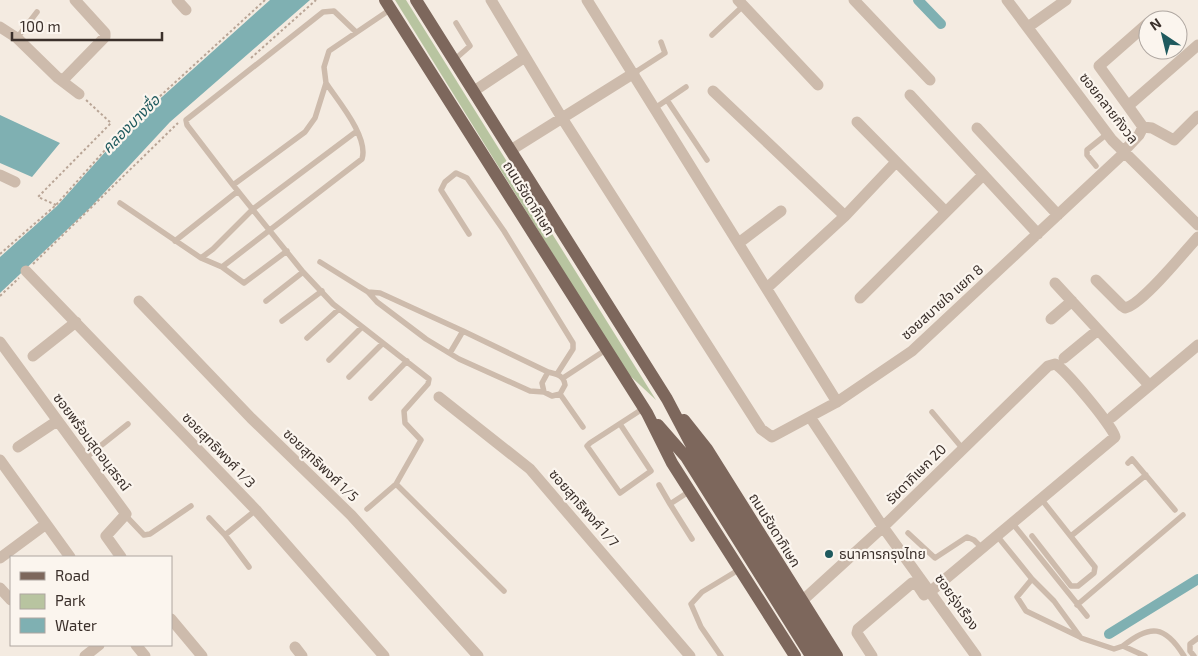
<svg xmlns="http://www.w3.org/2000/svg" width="1198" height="656" font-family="'Exo 2','Noto Sans Thai',sans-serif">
<rect width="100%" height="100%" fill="#f4ebe1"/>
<path fill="#b8c4a0" d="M395,0h11l250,400 -30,-28z"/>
<path fill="#7fb0b2" d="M270,0h40l-140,122 -80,86 -90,85v-36l57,-51 66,-74z
M0,115l60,28 -28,34 -32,-14z"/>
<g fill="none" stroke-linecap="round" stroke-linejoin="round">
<path stroke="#7fb0b2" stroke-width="10" d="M918,0l23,24
M1109,634l89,-55"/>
<path stroke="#b9a596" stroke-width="2" stroke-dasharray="2.5 2.5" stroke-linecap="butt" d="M251,58l65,-58
M56,205l-18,-8 73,-74 -25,-23
M0,254l56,-49 66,-74 143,-131
M33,264l145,-141
M0,296l19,-18"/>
<path stroke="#cdbbac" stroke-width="5.5" d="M356,32l-22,-21 -11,1 -137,108 1,5 46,60 72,-53 10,-14 11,-35 -2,-16 5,-16 62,-42
M712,35l31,-29
M17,38l20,-26
M454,60l16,-14 -14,-23
M634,73l31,-20 -4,-11
M667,100l40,60
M655,108l31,-21
M1096,166l-9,-11v-5l20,-16
M233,185l70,87 30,32 96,75 -1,5 -24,27 1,12 16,17 -25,44
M120,203l81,55 12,-9 40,-40 104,-78
M469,234l-28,-44 4,-8 11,-9 11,5 37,53 69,112v6l-16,25
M175,241l63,-50
M201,258l21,9 140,-108c7,-22 -24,-58 -36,-76
M320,262l48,30 9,10 49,37 33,20 71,32 14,1
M222,267l22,16 43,-32
M368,292l12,1 83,38
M266,301l37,-29
M282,321l40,-30
M307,338l32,-29
M450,353l13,-22 85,41
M329,360l33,-33
M548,372c8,2 16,3 17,13l-5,9 -8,2 -8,-4 -2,-9z
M349,377l34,-34
M563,378l44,-29
M560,394l23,33
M371,398l36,-37
M932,412l31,37
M620,424l31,47 -31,22 -33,-47 3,-3 54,-35
M84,459l44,-35
M1128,463l4,-4 43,51
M659,485l11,19
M690,491l-20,13 22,35
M367,509l29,-25 108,107
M126,516l18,19 6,-1 41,-28
M209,518l16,17 24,32
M1013,524l74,92
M908,533l27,25 32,-21 7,3 9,9
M225,535l31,-25
M1032,536l39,50h7l16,-13 1,-6 -53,-67
M1071,536l75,-61
M998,537l34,42 22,22 27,37 33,11 9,-3 22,10
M1032,579l-15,18 9,14 54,26
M1077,605l106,-90
M1123,646c27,-22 42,-21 61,10
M721,656l-20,-29 -10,-23 11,-12 38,-23
M1194,656l-4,-5v-7l8,-6"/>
<path stroke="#cdbbac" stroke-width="11" d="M177,0l9,10
M491,0l71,118 199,311 11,8 65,-35 75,-51 212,-198
M587,0l250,402
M738,0l80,85
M854,0l76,80
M1007,0l105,140 86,85
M0,27l17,11 41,40 21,16
M1028,27l38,-27
M61,79l4,-1 40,-41v-4l-30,-33
M474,91l51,-34
M713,91l132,125
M910,95l128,139
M1128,106l-29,-40 49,-43
M857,122l89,90
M1143,127l9,1 22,12 24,-24
M977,128l81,87
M511,150l123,-77
M1123,152l16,-17 4,-8 -15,-21 70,-61
M0,175l15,7
M740,242l41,-31
M26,271l230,239 128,146
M1096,280l26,26 3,2c17,-3 59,-56 73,-71
M1055,283l94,102
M768,287l77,-71 51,-54
M860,298l122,-122
M139,301l112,117 100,97 127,141
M1051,319l21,-18
M0,342l126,172 -20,22 15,21
M33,356l43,-34
M1064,358l34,-28
M439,397l91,72 160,187
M810,417l73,110 93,129
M1112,417l86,-72
M18,447l39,-26
M0,460l70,97
M0,558l46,-34
M0,588l11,12
M802,601l81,-74 165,-161 7,-2c10,5 59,64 60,73l-184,154
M171,619l31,37
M136,645l9,11
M295,647l7,9
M85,656l14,-11
M872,656l-15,-23 1,-4 54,-46h4l8,12"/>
<path stroke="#7d675c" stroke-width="12" d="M385,0l262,413 25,50 123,193
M416,0l251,399 28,53 129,204
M684,420l23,29 130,207
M658,425l28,32 125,199"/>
</g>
<circle fill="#1f5a5e" stroke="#fbf5ee" stroke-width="2" cx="829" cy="554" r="5"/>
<g text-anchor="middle" stroke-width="4.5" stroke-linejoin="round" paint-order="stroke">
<g font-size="14" fill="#3b302b" stroke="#fbf5ee">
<text transform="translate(1109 108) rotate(52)" y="5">ซอยคลายกังวล</text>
<text transform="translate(529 198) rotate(58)" y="5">ถนนรัชดาภิเษก</text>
<text transform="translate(942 302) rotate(-42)" y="5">ซอยสบายใจ แยก 8</text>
<text transform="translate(92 442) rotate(53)" y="5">ซอยพร้อมสุดอนุสรณ์</text>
<text transform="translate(219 450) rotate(46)" y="5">ซอยสุทธิพงศ์ 1/3</text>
<text transform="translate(321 465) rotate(44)" y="5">ซอยสุทธิพงศ์ 1/5</text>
<text transform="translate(916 474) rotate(-45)" y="5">รัชดาภิเษก 20</text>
<text transform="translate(584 508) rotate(49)" y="5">ซอยสุทธิพงศ์ 1/7</text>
<text transform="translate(775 530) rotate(58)" y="5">ถนนรัชดาภิเษก</text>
<text transform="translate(957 602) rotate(55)" y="5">ซอยรุ่งเรือง</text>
</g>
<g font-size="14" fill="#3b302b" stroke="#fbf5ee" text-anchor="start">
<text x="839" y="559">ธนาคารกรุงไทย</text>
</g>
<g font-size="15" font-style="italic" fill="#1f5a5e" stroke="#fbf5ee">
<text transform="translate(131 124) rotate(-45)" y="5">คลองบางซื่อ</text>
</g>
</g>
<rect x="10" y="556" width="162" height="90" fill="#fbf5ee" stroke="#aea6a0"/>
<rect x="20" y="572" width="25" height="8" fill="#7d675c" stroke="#aea6a0"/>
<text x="55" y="581" font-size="15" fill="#3b302b">Road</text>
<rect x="20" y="594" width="25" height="15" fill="#b8c4a0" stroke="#aea6a0"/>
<text x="55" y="606" font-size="15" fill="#3b302b">Park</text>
<rect x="20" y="618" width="25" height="15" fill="#7fb0b2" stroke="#aea6a0"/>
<text x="55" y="631" font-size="15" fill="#3b302b">Water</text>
<g transform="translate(1163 35) rotate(325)"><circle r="24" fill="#fbf5ee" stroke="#aea6a0"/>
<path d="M0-4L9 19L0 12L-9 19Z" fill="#1f5a5e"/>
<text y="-8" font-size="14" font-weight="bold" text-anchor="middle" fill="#3b302b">N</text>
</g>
<path d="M12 32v8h150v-8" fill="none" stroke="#3b302b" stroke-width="2.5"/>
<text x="20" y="32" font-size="15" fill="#3b302b" stroke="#fbf5ee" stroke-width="4" paint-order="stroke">100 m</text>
</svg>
